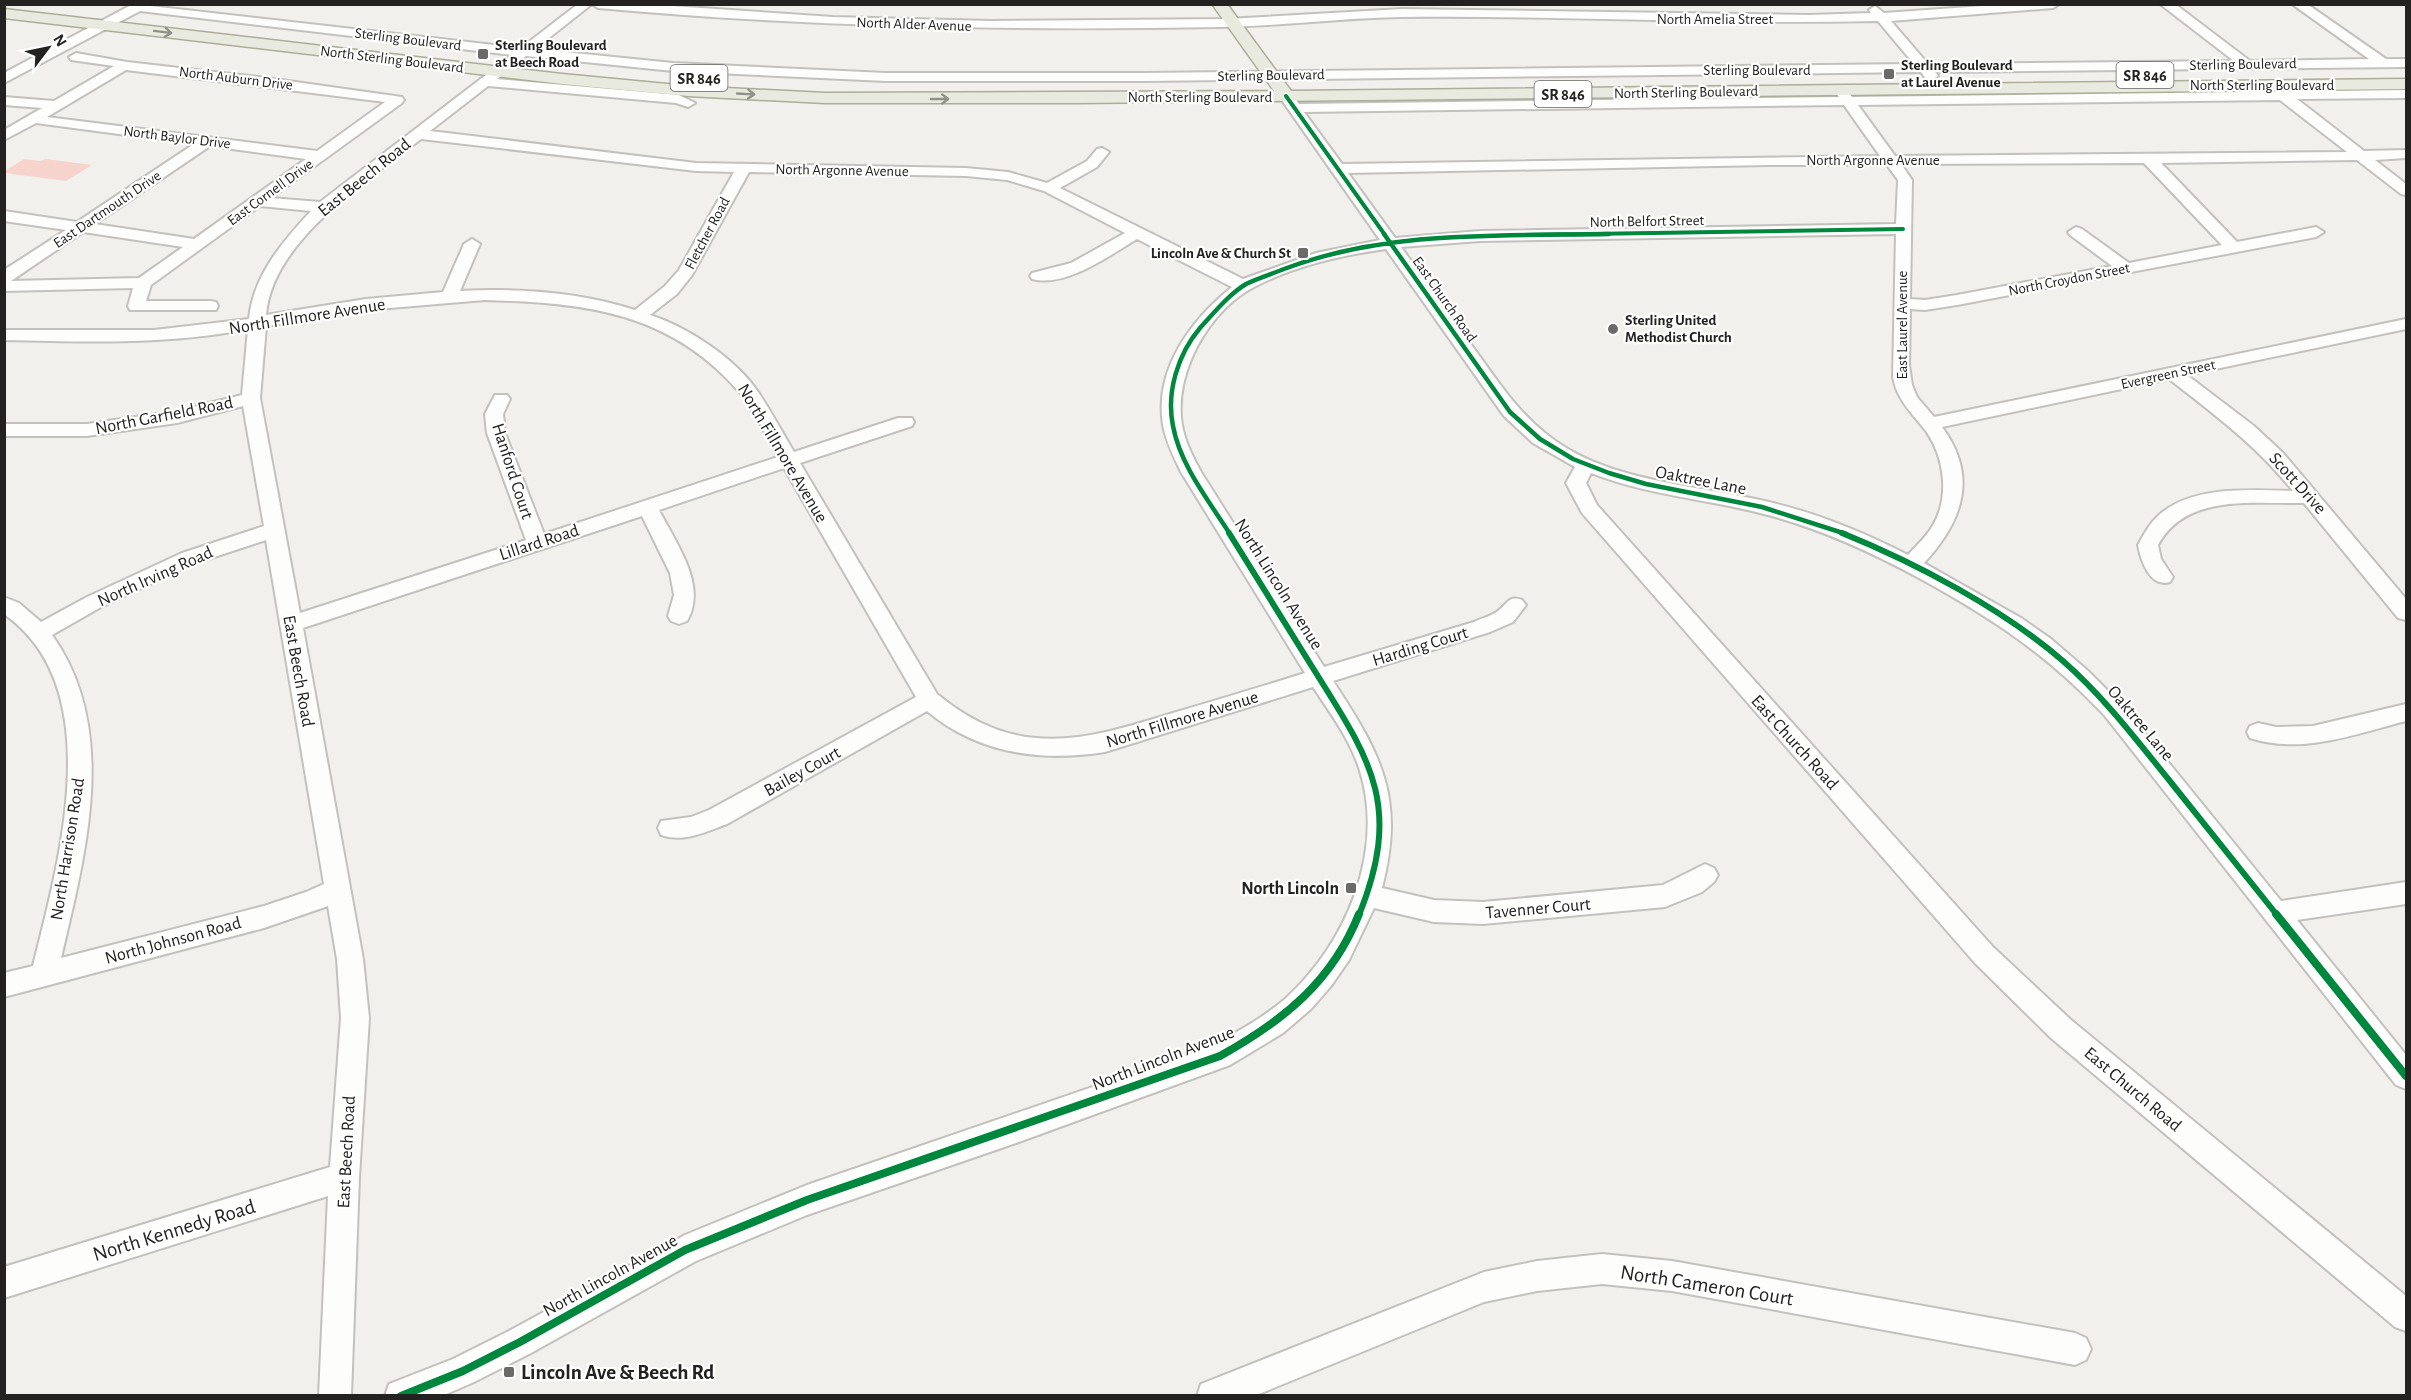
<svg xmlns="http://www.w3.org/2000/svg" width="2411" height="1400" font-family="'Alegreya Sans',sans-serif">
<rect width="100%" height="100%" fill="#f2f0ed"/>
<path fill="#f7d3cd" d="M24,159l16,2 6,-2 46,6 -26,16 -61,-8v-2z"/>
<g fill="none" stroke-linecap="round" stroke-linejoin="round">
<defs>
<path id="minor" d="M133,4l388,44 57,-44h14l-57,45 138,14 213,10h258l770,-9 -36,-43c-159,4 -318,-6 -477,-4 -60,1 -119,9 -180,10 -208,4 -415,0 -623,-19l-6,-4h51l190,13 158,4 236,-2 175,-10 407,6 62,-2 -2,-3 6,-4 9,7 127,-9h48l-6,4 -162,13 37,43 306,-3 -74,-57h15l75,57 119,-2 -77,-55h15l79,55h20v8l-471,5 3,4 -7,4 -5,-1 -5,-7 -777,9h-258l-213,-10 -147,-15 -29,23 182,16 16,8 -7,4 -12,-4 -188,-17 -58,45 266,32 270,5 42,4 39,11 40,-22 10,-12 5,-1 7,4 -12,15 -37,21 183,91 73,-26 64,-13 -101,-144 7,-4 5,1 8,11 540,-7 -4,-5 7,-4 5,1 5,8 554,-7v8l-109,1 67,52 42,-1v8l-31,2 31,24v11l-5,-1 -44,-34 -196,3 76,79 79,-15 8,5 -8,5 -359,68 -32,5 -15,-1 -1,56 3,20 5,12 17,20 472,-98v10l-219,46 67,51 29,27 123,146v21l-8,-2 -94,-115c-50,1 -118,-10 -146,42l3,14 12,18 -3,5c-20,6 -29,-21 -32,-37 6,-11 12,-22 21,-30 34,-30 92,-25 134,-24 -36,-45 -79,-77 -124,-112l-227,48c37,50 20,95 -18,136l97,55 30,21 36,31 34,34 160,197 125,-19v22l-109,16 109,135v34l-10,-4 -291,-369c-57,-61 -113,-98 -186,-138 -50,-27 -100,-50 -155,-64 -57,-15 -118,-19 -173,-41l-5,10 11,22 396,442 78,73 335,276v35l-11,-4 -344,-289 -76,-75 -393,-450 -16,-30 9,-16 -42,-24 -29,-27 -118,-167c-44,6 -92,17 -132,38 -45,23 -81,87 -72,138 3,17 11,32 19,47l123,195 150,-45c8,-4 18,-6 24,-11 10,-7 10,-16 24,-11l4,5 -13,17 -23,10 -157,49c49,74 72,118 49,207l52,12 49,2 180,-17 42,-21 9,4 4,7 -4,7 -12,10 -37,15 -182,17 -49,-2 -60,-14 -25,52 -18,26 -20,23 -28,24 -53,32 -214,78 -209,72 -111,46 -165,92 -57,29 -32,14h-57l4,-12 64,-25 56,-28 176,-96 122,-50 405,-139c25,-14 51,-28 73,-47 61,-55 100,-147 75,-228 -9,-30 -29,-57 -47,-84l-208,65c-63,10 -127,2 -178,-41l-200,113c-22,8 -43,19 -66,11l-3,-7 3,-7 30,-4 18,-7 207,-113 -132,-229 -125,42c16,32 49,75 28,111l-8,3 -8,-3 -3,-5 6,-21 -4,-22 -28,-57 -339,112 60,331 6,59 -10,159 -8,219h-32l9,-200 -324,102v-31l326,-100 11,-149 -4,-59 -9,-53 -64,22 -260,69v-24l29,-7c25,-102 77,-278 -29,-352v-17l15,6 22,19 46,-25 95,-44 82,-27 -21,-120 -66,17 -90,13h-83v-12h83l90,-13 65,-16 6,-66c-81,16 -162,13 -244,11v-10h150l95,-11c4,-43 34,-78 62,-108l-51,-5 -109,79 -5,16h64l6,1 2,4 -2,4h-86l-2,-4 5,-18 -129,3v-21l62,-40 -62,-9v-10l73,11 117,-78 -158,-21 -32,17v-10l38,-22 -38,-3v-8l50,4 60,-35 -43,-6 -2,-3 7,-4 51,9 140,16 135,19 2,3 -2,3 -131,95 49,4 192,-147 -372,-44 -136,72v-10zM126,70l259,32 -68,49 -270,-34zM2280,100l67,52 -452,4 -37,-51zM1844,105l36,51 -538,8 -38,-52zM421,139l275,32 38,1 -55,98 -14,16 -30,24c-56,-18 -116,-22 -175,-19l20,-47 -8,-5 -8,5 -21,48 -77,7 -100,16c6,-74 101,-134 155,-176zM210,146l96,13 -112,80 -99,-15zM2144,163l78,82 -93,18 -47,-34 -6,-2 -8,5 2,3 42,31 -155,29 -32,5 -15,-1 2,-119 -11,-16zM1768,165h119l11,15 -2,44 -416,7 -85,7 -47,-65zM749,172l217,4 41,4 37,11 81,42 -54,30 -39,10 -2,3 2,3c34,9 78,-24 105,-40l95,48c-41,33 -78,82 -69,138 3,17 11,32 18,47l124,201c-44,14 -88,27 -132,40 -90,28 -156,47 -236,-19l-137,-231 112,-37 2,-4 -2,-4h-14l-104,34c-12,-20 -23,-41 -36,-60 -22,-33 -70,-65 -108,-77l27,-21 15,-19zM83,232l100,15 -44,31 -128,3zM1896,234l-3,143c4,23 19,36 33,54 19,27 24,67 6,96 -6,10 -16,19 -24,28 -47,-24 -96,-44 -148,-55 -71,-16 -157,-19 -215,-67 -29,-23 -48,-53 -70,-83 -24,-34 -49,-68 -74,-103l79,-6zM485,300c102,3 186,12 256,94 15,18 25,43 37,63l-234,77 -39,-101 -2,-19 7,-15 -3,-4h-12l-10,19 2,19 39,107 -226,73 -40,-215 6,-72 100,-16zM266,540l58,344 -18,8 -42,14 -203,52c24,-103 59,-228 -9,-323l49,-28 95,-44z
M2406,704v17c-51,13 -104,34 -156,17l-3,-6 3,-6 8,-3 18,4 37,-1z
M1602,1254l70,7 403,72 11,5 5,11 -5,11 -11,5 -403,-74 -70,-7 -65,7 -53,11 -230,94h-57l4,-12 283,-112 53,-11z"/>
<path id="major" d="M1212,4h15l64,87 1115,-12v10l-1329,14h-252l-137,-7 -126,-12 -558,-66v-9l558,65 126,12 137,7 449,-2z"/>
</defs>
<use href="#minor" stroke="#c2c1be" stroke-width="4"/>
<use href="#major" stroke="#abad99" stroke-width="3"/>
<use href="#minor" fill="#fdfdfc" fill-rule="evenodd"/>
<use href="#major" fill="#e9eadf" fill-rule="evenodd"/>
<defs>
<path id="cycleway-far3" d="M1286,96l99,139
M1518,235l385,-6"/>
<path id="cycleway-far2" d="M1384,234l126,178 30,27 33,20 36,14 37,11 116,23 84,27
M1230,534c-21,-33 -50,-69 -57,-108 -7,-34 5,-72 27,-98 14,-15 28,-33 46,-44 12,-6 26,-10 38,-15 103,-39 217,-33 325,-35"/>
<path id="cycleway-far1" d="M1229,533c27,44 55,88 82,132 58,93 93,138 48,250
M1842,533c74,30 161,76 221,128 40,35 72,77 106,119 36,45 72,90 108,135"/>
<path id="cycleway" d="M2276,914l130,162
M401,1396l62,-25 57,-29 165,-92 122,-50 413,-144c63,-35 112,-74 139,-142"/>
</defs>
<use href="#cycleway-far3" stroke="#fff" stroke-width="6"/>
<use href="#cycleway-far2" stroke="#fff" stroke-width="8"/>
<use href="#cycleway-far1" stroke="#fff" stroke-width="10"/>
<use href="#cycleway" stroke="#fff" stroke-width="11"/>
<use href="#cycleway-far3" stroke="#00873e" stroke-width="4"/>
<use href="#cycleway-far2" stroke="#00873e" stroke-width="4.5"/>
<use href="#cycleway-far1" stroke="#00873e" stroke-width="6"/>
<use href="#cycleway" stroke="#00873e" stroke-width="8"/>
</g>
<defs><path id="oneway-shaft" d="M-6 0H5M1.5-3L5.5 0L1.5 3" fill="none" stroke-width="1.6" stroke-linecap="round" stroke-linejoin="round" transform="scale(1.5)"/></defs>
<g stroke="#909089">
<use href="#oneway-shaft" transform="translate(163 32) rotate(7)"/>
<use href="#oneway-shaft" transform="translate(746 94) rotate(3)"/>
<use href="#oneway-shaft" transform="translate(940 99)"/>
</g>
<g fill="#6b6a68" stroke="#fff" stroke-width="2">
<rect x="477" y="48" width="12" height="12" rx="3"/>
<rect x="1883" y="68" width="12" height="12" rx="3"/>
<rect x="1297" y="247" width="12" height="12" rx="3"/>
<circle cx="1613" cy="329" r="6"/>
<rect x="1345" y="882" width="12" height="12" rx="3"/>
<rect x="503" y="1366" width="12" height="12" rx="3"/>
</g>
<g text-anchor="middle" stroke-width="4.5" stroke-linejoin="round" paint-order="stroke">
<g font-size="15" fill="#232220" stroke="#fff">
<text x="1715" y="24">North Amelia Street</text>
<text transform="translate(914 24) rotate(2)" y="5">North Alder Avenue</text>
<text transform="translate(408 39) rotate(7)" y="5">Sterling Boulevard</text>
<text transform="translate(392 59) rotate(7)" y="5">North Sterling Boulevard</text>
<text transform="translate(2243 64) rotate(-1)" y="5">Sterling Boulevard</text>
<text x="1757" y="75">Sterling Boulevard</text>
<text transform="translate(1271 75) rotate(-1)" y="5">Sterling Boulevard</text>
<text transform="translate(236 78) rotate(7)" y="5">North Auburn Drive</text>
<text x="2262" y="90">North Sterling Boulevard</text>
<text transform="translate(1686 92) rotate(-1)" y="5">North Sterling Boulevard</text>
<text x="1200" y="102">North Sterling Boulevard</text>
<text transform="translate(177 137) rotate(7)" y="5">North Baylor Drive</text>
<text x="1873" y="165">North Argonne Avenue</text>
<text transform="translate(842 170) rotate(1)" y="5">North Argonne Avenue</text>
<text transform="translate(270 192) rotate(-36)" y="5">East Cornell Drive</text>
<text transform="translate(107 209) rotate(-34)" y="5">East Dartmouth Drive</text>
<text transform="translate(1647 221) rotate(-1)" y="5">North Belfort Street</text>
<text transform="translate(707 233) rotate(-62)" y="5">Fletcher Road</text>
<text transform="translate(2069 279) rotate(-11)" y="5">North Croydon Street</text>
<text transform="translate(1445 299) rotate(55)" y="5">East Church Road</text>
<text transform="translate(1902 325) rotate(-90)" y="5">East Laurel Avenue</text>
<text transform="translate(2168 374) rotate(-12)" y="5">Evergreen Street</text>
</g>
<g font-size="15" font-weight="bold" fill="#232220" stroke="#fff" text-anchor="start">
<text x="495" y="50">Sterling Boulevard<tspan x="495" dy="17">at Beech Road</tspan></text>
<text x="1901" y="70">Sterling Boulevard<tspan x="1901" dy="17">at Laurel Avenue</tspan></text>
<text x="1291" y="258" text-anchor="end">Lincoln Ave &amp; Church St</text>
<text x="1625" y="325">Sterling United<tspan x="1625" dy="17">Methodist Church</tspan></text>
</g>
<g fill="#fff" stroke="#656463" stroke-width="1.5">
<rect x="2116.5" y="62" width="57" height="26" rx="4.5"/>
<rect x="670.5" y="65" width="57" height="26" rx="4.5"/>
<rect x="1534.5" y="81" width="57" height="26" rx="4.5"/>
</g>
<g font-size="16" font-weight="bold" fill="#232220">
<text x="2145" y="81">SR 846</text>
<text x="699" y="84">SR 846</text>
<text x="1563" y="100">SR 846</text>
</g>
<g font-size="18" fill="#232220" stroke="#fff">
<text transform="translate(364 177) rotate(-39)" y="6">East Beech Road</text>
<text transform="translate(307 316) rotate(-9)" y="6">North Fillmore Avenue</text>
<text transform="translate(164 415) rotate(-11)" y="6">North Garfield Road</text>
<text transform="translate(783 453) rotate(59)" y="6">North Fillmore Avenue</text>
<text transform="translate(513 471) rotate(72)" y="6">Hanford Court</text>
<text transform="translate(1701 480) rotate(11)" y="6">Oaktree Lane</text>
<text transform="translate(2298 483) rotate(48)" y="6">Scott Drive</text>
<text transform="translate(539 542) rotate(-18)" y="6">Lillard Road</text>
<text transform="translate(155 576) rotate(-24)" y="6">North Irving Road</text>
<text transform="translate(1279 584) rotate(58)" y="6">North Lincoln Avenue</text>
<text transform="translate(1420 646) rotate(-17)" y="6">Harding Court</text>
<text transform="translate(299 671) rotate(80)" y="6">East Beech Road</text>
<text transform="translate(1182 719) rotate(-17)" y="6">North Fillmore Avenue</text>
<text transform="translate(2141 723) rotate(50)" y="6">Oaktree Lane</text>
<text transform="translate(1795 742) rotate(48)" y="6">East Church Road</text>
<text transform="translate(802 771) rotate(-29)" y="6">Bailey Court</text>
<text transform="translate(67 849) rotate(-81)" y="6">North Harrison Road</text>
<text transform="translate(1538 908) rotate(-5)" y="6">Tavenner Court</text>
<text transform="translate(173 940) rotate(-15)" y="6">North Johnson Road</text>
<text transform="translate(1163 1058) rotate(-21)" y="6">North Lincoln Avenue</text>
<text transform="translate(2133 1089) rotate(40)" y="6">East Church Road</text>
<text transform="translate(346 1152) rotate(-87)" y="6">East Beech Road</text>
<text transform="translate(610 1275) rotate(-29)" y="6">North Lincoln Avenue</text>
</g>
<g font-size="18" font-weight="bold" fill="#232220" stroke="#fff" text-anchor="end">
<text x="1339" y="894">North Lincoln</text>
</g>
<g font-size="21" fill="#232220" stroke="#fff">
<text transform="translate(174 1230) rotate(-17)" y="7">North Kennedy Road</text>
<text transform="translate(1707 1285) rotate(9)" y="7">North Cameron Court</text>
</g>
<g font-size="21" font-weight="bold" fill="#232220" stroke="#fff" text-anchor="start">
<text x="521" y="1379">Lincoln Ave &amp; Beech Rd</text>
</g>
</g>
<rect width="2411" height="1400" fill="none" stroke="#232220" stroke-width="12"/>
<g transform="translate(48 48) rotate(58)" stroke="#ffffff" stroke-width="4.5" paint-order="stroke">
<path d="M0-4.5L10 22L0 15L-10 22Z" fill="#232220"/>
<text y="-9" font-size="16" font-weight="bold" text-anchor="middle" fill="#232220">N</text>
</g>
</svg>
